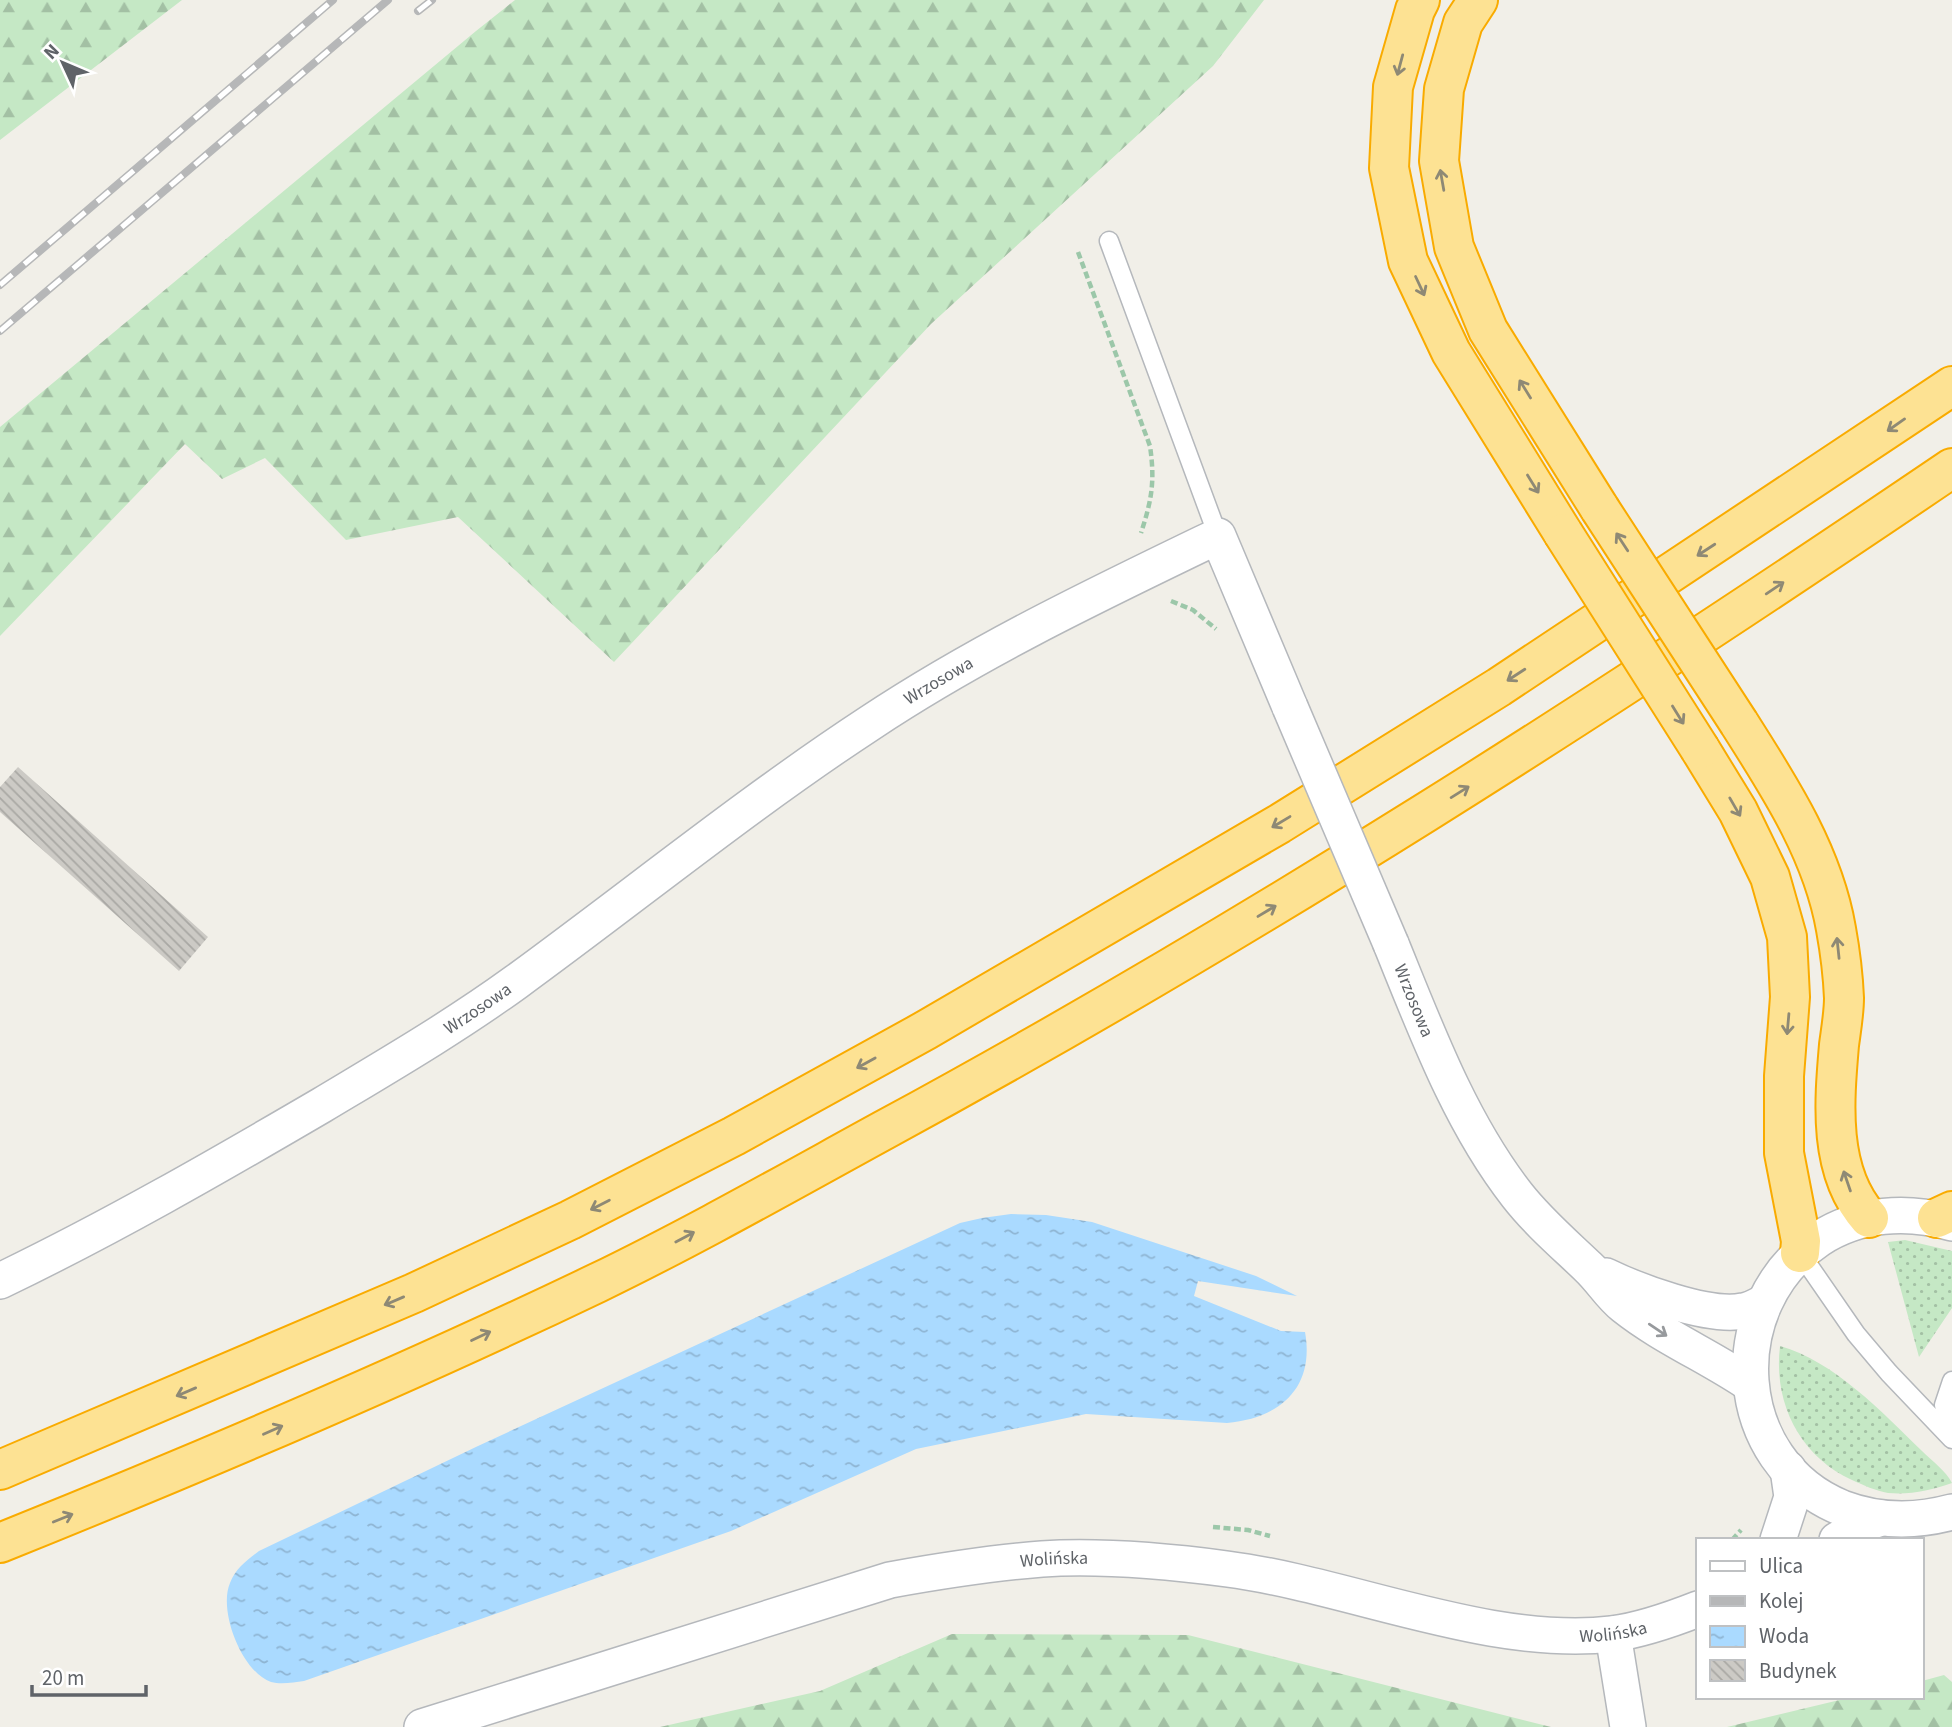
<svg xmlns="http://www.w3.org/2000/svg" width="1952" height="1727" font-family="'Source Sans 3',sans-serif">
<defs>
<pattern id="grass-dots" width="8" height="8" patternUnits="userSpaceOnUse" patternTransform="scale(1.75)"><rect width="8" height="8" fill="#c5e8c5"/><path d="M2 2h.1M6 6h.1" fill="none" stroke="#a3c0a4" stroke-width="1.8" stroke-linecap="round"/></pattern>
<pattern id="forest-firs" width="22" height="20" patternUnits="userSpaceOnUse" patternTransform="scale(1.75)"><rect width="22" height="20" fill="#c5e8c5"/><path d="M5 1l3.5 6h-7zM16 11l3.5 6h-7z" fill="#a3c0a4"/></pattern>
<pattern id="water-ripples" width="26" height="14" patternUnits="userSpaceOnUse" patternTransform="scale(1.75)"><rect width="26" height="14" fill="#aadaff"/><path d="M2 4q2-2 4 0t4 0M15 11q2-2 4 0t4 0" fill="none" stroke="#8eb4d2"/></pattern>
<pattern id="building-back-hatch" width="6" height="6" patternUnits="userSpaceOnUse" patternTransform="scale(1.75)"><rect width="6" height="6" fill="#cccac5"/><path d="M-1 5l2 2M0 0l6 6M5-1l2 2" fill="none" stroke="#a9a8a4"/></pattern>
</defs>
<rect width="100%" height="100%" fill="#f1efe8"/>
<path fill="url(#grass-dots)" d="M1905,1240l47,11v57l-33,49 -31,-115z
M1780,1346c54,15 103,67 142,105 10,10 24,20 30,32 -21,7 -41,12 -64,10 -12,-2 -25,-8 -36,-13 -52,-24 -79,-77 -72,-134z"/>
<path fill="url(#forest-firs)" d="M0,0h182l-182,140z
M515,0h749l-51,66 -282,258 -317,338 -156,-145 -112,23 -81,-82 -43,21 -37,-35 -185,192v-209l476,-396z
M952,1634l236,1 363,92h-891l160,-36z
M1944,1675l8,7v45h-225l125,-30h70v-16z"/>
<path fill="url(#water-ripples)" d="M1011,1214l35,1 46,7 164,54 41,20 -99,-15 -4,15 87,35 24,1c10,56 -25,86 -78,91l-141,-9 -170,35 -185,82 -427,150c-10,1 -22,4 -33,1 -29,-10 -53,-71 -41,-99 6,-15 16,-22 29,-32l219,-105 482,-223 22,-5z"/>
<path fill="url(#building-back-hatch)" d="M18,767l190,170 -29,34 -179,-159v-25z"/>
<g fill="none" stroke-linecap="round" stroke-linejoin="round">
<defs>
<path id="lane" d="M1109,241l109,295
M1800,1253l56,81 33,39 63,66
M1952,1381l-8,24 8,25"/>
<g id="street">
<path id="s1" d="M1391,944c35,86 69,178 126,251 21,27 47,49 71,72 13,12 22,28 36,39 39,31 85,50 126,78"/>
<path d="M1952,1223c-45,-13 -93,-10 -133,16 -99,66 -90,223 23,269 37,14 73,14 110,4"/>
<path d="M1606,1276c31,15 102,42 137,35 7,-1 14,-5 20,-8"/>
<path id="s2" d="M0,1281c110,-53 216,-114 322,-176 65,-39 132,-78 194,-123 118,-86 232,-179 354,-259 110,-73 230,-130 348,-187l72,171"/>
<path d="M1778,1540l14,-43 -4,-28"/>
<path d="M1837,1540l27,-16 17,-6"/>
<path d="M1613,1634l15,93"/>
<path id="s3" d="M422,1727l468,-147c50,-9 101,-17 152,-21 61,-4 124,2 185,10 123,16 261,79 385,65 30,-4 58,-14 86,-25"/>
</g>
<path id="highway" d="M1420,0l-5,10 -22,77 -4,81 19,93 43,91 112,181
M1478,0l-15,23 -19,66 -5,72 15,86 34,83 112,179
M1739,723c40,63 84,130 97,206 4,22 7,46 8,69 0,15 -3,32 -5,47 -5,58 -11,127 30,173
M1700,749l38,62 32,66 17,60 3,60 -6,79v77l17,88 -1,12
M1937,1218l15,-7
M0,1470l414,-177 156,-73 164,-84 192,-106 353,-206 220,-137 453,-301
M0,1543c201,-81 401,-166 597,-260 97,-47 192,-101 287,-153 369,-200 721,-427 1068,-662"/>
</defs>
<use href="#lane" stroke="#b5b8bc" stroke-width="21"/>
<use href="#street" stroke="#b5b8bc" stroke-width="38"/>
<use href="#highway" stroke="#f9ab00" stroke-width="42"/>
<path stroke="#9cc7a9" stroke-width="4.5" stroke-dasharray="7 3.5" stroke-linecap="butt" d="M1078,252l72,194c5,35 2,53 -9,87
M1171,601l22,9 23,19
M1213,1527l35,3 22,6
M1732,1540l9,-10"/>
<use href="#lane" stroke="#fff" stroke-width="18"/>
<use href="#street" stroke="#fff" stroke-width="35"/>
<use href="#highway" stroke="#fde293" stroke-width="38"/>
<defs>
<path id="rail" d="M418,11l14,-11
M0,285l333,-285
M0,331l388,-331"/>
</defs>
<use href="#rail" stroke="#b6b7b8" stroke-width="8"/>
<use href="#rail" stroke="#fff" stroke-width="5" stroke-dasharray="16" stroke-linecap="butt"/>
<defs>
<path id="street-bridge" d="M1290,707l101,237"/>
<path id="highway-bridge" d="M1600,509l139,214
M1563,533l137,216"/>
</defs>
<use href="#street-bridge" stroke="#b5b8bc" stroke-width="38" stroke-linecap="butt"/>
<use href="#highway-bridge" stroke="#f9ab00" stroke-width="42" stroke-linecap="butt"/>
<use href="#street-bridge" stroke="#fff" stroke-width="35"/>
<use href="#highway-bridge" stroke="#fde293" stroke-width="38"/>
</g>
<defs><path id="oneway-shaft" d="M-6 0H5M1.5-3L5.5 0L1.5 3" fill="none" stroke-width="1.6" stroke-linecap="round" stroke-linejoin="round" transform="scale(1.75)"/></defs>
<g stroke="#8e8975">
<use href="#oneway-shaft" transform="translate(1400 65) rotate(105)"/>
<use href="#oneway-shaft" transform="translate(1442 180) rotate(-100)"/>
<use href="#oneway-shaft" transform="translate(1420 286) rotate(65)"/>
<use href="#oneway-shaft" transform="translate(1525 389) rotate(-122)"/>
<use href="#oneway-shaft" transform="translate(1896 425) rotate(145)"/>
<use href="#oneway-shaft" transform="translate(1533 484) rotate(58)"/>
<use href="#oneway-shaft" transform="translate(1622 542) rotate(-123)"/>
<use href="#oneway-shaft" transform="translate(1706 550) rotate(147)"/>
<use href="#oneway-shaft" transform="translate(1775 588) rotate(-34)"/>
<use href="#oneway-shaft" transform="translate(1516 675) rotate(147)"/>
<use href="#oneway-shaft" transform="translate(1678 715) rotate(58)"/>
<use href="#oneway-shaft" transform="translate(1460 792) rotate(-32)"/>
<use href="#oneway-shaft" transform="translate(1735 807) rotate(60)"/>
<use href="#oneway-shaft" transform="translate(1281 822) rotate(149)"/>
<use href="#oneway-shaft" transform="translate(1267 911) rotate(-31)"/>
<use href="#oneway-shaft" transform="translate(1838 948) rotate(-96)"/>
<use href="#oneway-shaft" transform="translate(1788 1024) rotate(95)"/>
<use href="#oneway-shaft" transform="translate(866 1063) rotate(151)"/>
<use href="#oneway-shaft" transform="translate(1847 1181) rotate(-109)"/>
<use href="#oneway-shaft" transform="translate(600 1205) rotate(153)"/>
<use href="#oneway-shaft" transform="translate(685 1237) rotate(-28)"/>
<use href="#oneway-shaft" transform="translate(394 1301) rotate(157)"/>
<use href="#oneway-shaft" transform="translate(481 1336) rotate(-25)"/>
<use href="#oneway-shaft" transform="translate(186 1392) rotate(157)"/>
<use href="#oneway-shaft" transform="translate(273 1430) rotate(-24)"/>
<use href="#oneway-shaft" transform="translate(63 1518) rotate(-22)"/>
</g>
<use stroke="#979a9d" href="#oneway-shaft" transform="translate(1658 1330) rotate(34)"/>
<g text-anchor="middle" stroke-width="5" stroke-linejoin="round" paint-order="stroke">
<g font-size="18" fill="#5f6368" stroke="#fff">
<text dy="6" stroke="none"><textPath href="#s2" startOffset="1116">Wrzosowa</textPath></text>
<text dy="6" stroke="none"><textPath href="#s1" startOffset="61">Wrzosowa</textPath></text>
<text dy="6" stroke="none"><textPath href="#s2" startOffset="550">Wrzosowa</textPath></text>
<text dy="6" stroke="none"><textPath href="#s3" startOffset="656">Wolińska</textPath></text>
<text dy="6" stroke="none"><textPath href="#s3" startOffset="1223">Wolińska</textPath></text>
</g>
</g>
<rect x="1696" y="1538" width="228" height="161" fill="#ffffff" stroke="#bfc1c3" stroke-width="2"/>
<rect x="1710" y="1561" width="35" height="10" fill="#ffffff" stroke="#bfc1c3" stroke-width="2"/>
<text x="1759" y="1573" font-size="21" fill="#5f6368">Ulica</text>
<rect x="1710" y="1596" width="35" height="10" fill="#b6b7b8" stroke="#bfc1c3" stroke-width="2"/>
<text x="1759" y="1608" font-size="21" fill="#5f6368">Kolej</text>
<rect x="1710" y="1626" width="35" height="21" fill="url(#water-ripples)" stroke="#bfc1c3" stroke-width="2"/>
<text x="1759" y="1643" font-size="21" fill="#5f6368">Woda</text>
<rect x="1710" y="1660" width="35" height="21" fill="url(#building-back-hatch)" stroke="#bfc1c3" stroke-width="2"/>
<text x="1759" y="1678" font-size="21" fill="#5f6368">Budynek</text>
<g transform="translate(63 63) rotate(314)" stroke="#ffffff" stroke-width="5" paint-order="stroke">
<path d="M0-5L12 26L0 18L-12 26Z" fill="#5f6368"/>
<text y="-10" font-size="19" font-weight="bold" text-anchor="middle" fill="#5f6368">N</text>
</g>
<path d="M32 1685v10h114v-10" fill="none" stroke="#5f6368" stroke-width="3.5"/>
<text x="42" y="1685" font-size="21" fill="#5f6368" stroke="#ffffff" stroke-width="5" paint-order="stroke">20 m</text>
</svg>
